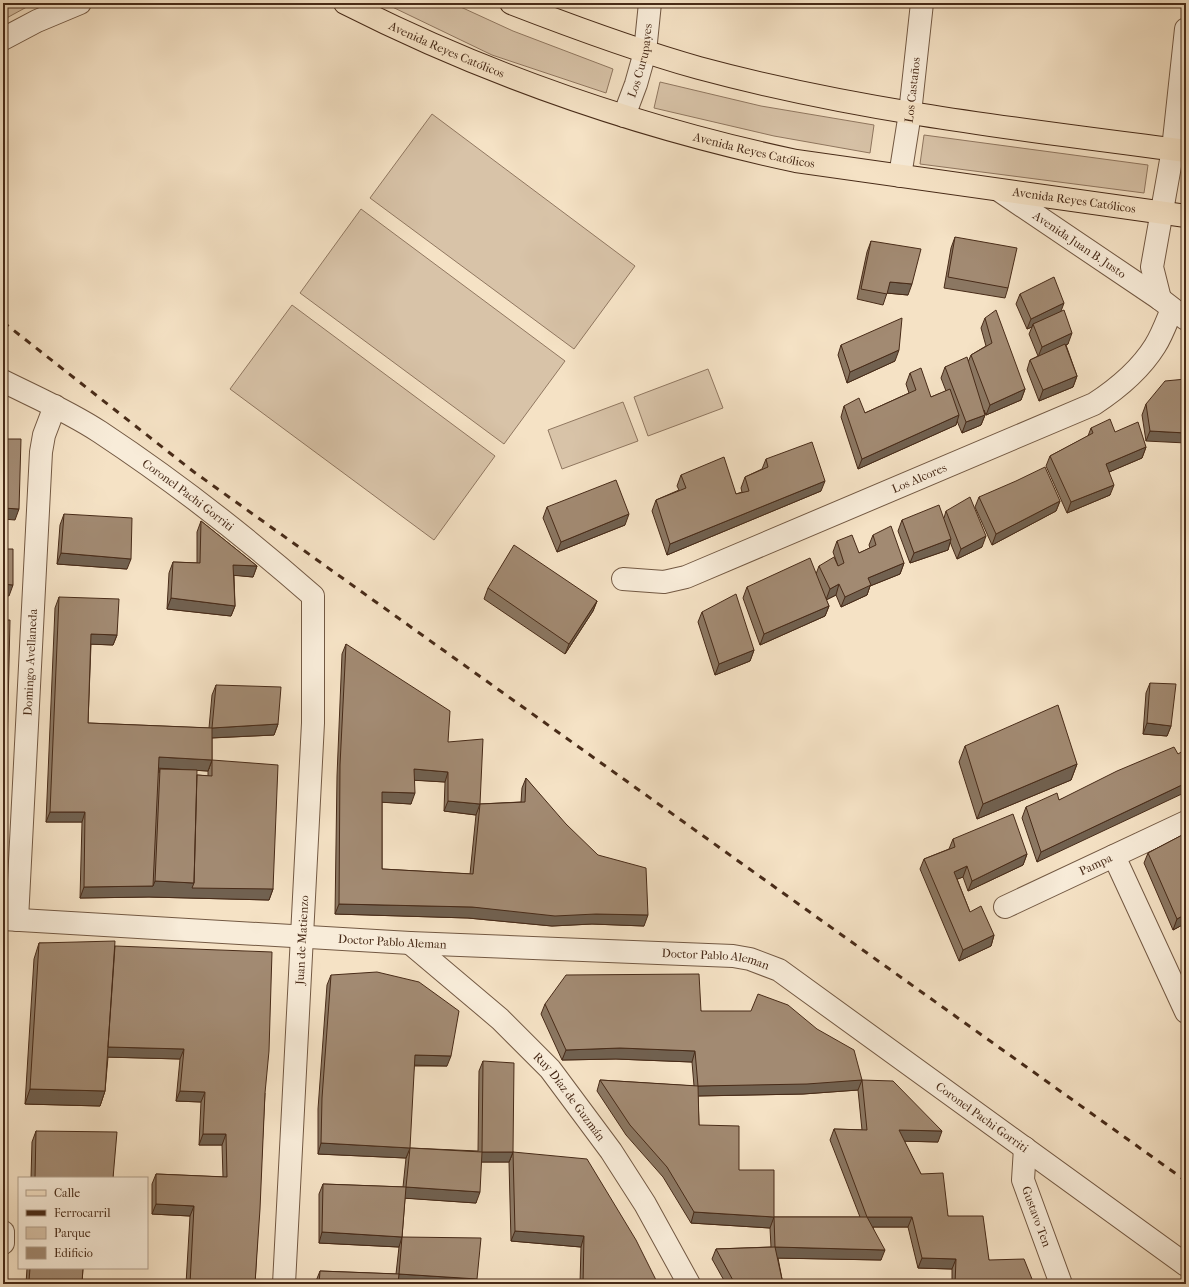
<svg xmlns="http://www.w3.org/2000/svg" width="1189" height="1287" font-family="'IM FELL French Canon',serif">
<rect width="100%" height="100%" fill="#f5e2c5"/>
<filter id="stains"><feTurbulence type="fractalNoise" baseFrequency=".005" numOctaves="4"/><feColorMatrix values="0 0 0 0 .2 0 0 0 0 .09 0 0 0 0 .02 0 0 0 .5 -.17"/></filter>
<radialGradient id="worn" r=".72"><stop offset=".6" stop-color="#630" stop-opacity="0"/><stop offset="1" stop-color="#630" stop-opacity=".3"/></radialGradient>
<path fill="#d8c3a8" stroke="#907760" d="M3,3h31l-31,17z
M384,3h68l61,28 100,38 -7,24 -114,-38z
M660,82l101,24 113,19 -4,28 -96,-17 -120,-28z
M432,114l203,152 -61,83 -204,-151z
M924,135l224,30 -4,28 -224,-29z
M361,209l204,152 -61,83 -204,-151z
M292,305l203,151 -61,84 -204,-151z
M708,369l15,39 -75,28 -14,-39z
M623,402l15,39 -76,28 -14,-39z"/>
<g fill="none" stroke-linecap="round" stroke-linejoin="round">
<defs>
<g id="minor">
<path d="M3,39l34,-18 43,-18"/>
<path id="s1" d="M624,116l12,-32 9,-32 5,-49"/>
<path id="s2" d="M900,176l10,-63 12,-110"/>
<path id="s3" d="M1000,191l160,108 26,20"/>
<path d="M1160,299l-8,-32 21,-118 13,-120"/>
<path id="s4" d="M3,381c32,16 67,31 97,51 74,49 146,105 213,164v127l-29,561"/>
<path id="s5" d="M623,579l41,3 22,-5 408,-173c23,-15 46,-34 61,-58 7,-11 12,-25 17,-37"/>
<path d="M1114,856l72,156"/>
<path id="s6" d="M1005,907l181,-85"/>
<path id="s7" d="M3,919l407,24 323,13 17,3 29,11 407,295"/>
<path id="s8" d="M17,920l24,-468 3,-17 11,-29"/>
<path id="s9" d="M410,943l90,76 50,50 61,82 34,53 44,80"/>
<path id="s10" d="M1025,1148l-2,32 38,104"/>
<path d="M3,1232v11"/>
</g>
<g id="major">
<path id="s11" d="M345,3c144,73 292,124 451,158l390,55"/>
<path d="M511,3c62,24 124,47 188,65 159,43 324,62 487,83"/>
</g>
</defs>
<use href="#minor" stroke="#735943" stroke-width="24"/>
<use href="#major" stroke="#482b18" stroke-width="24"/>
<use href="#minor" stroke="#f8ecd9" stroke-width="22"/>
<use href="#major" stroke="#f5e2c5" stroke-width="22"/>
<path stroke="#482b18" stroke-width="3" stroke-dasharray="7 7" stroke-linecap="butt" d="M3,322l191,150 992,709"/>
</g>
<path fill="#8b7762" stroke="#482b18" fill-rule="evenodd" d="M955,237l53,51 -3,10 -61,-10 7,-40z
M871,241l37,54 -21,-2 -4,12 -26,-6 10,-47z
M1020,294l41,18 7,32 -2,1 11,31 -4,11 -34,14 -12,-31 3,-10 8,-4 -9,-22 3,-7 -5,2 -11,-25z
M985,318l40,71 -4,11 -35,15 -2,-5 1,5 -4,10 -19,8 -5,-12 -1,4 -98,44 -17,-52 3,-11 21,7 44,-20 -3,-9 4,-11 21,24 15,-6 -5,-13 4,-11 23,-5 3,-7 15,-9 -5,-18z
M841,345l54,16 -48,22 -9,-28z
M1186,379l-40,62 -4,-26 4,-11z
M1091,428l55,19 -4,11 -33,14 1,23 -43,18 -21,-47 4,-10 38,-20z
M766,459l55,32 -154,64 -15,-44 4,-11 23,-10 -2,-4 4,-11 55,19 6,-2 -1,-4 4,-11 17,-8z
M979,497l81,4 -4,10 -64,34 -17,-38z
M547,507l78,18 -68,27 -14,-34z
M946,511l36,36 -25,12 -7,-17 -2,8 -38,13 -12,-32 4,-11 42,-2z
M64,514l63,55 -70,-5 3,-39z
M201,521l56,45 -4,11 -19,-2 1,31 -4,10 -64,-7 2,-36 4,-11 24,1v-31z
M873,535l31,28 -4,11 -30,12 -3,9 -26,12 -5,-12 -10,5 3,6 -4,10 -65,29 -17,-47 4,-11 69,-13 3,-8h19l-5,-14 4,-11 22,12 11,-5 -1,-3z
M488,588l109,13 -4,10 -28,43 -81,-55z
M59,597l58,38 -4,10 -22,-1 -3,79 121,5 3,-33 4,-10 62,39 -4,11 -62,3v22l61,129 -4,11 -120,-3 -69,1 2,-76h-36l9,-214zM212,760l-4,11v5l-11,-1 -37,-6 -1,4v-5l49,3z
M702,612l52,38 -4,11 -35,14 -17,-53z
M346,644l102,98 32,62 41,-2 1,-14 4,-10 118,148 -52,-2 -40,2 -84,-8 -133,-4 2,-138 5,-122zM414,780l31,2 -1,29 32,4 -6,59 -88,-5v-67l29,2z
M1150,683l21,43 -4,10 -24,-2 3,-41z
M965,746l112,18 -6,16 -94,39 -18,-57z
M1178,754l-141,108 -15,-44 4,-11 33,-7z
M1186,833v90l-13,7 -29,-67 4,-10z
M953,839l74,15 -4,11 -55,26 -5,-14 -6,2 13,33 24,23 -3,11 -32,15 -39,-92 4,-10 25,-10z
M39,943l76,3 150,147 -10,191h-69l4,-68 -38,-2v-30l4,-10 67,3 -1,-32h-23l2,-43 -25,-1 4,-42 -72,-2 -3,34 -5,15 -75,-2 9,-145z
M331,975l116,91h-33l-8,92 -88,-4v-45l9,-124z
M545,1004l156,7 161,69 76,62 -34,-1 17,33 27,42 41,44 45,24h-82v-15l-34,-1 -10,-41h-35l8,33 -103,-2 5,26h-57l-14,-25 4,-10 55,-2 -1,-19 -79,-5 -28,-46 -37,-42 -29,-44 3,-11 94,6 -2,-24 -76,-3 -54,1 -21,-46zM858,1090l4,40 -28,-1 -4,11 30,77h-86l-35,-47 -40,-45 -1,-29 105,-2z
M483,1061l30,91 -4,10h-28l-5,41 -71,-5 -3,39 75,42 -2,5h-159v-3l4,-10 76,3 3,-27 -80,-4v-49l4,-10 80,3 3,-29 4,-10 68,3 1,-80z
M36,1131l77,41v6h-82l1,-36z
M513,1152l145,132h-78l1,-37 -70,-6 -2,-79z
M27,1268h56l-1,15v1h-56z"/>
<path fill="#716150" stroke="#482b18" d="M890,282l22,2 -4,11 -22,-2z
M1064,303l-4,11 -27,10 -1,3 -5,2 4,-10z
M1072,333l-4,11 -30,13 4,-10z
M899,350l-4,11 -48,22 3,-11z
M1077,376l-4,11 -34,14 4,-11z
M1025,389l-4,11 -35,15 4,-10z
M959,415l-3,10 -98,44 4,-10z
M985,415l-4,10 -19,8 4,-11z
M1150,431l36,2v10l-40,-2z
M1146,447l-4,11 -40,17 4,-11z
M825,481l-4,10 -154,64 3,-11z
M1114,485l-4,10 -43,18 4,-11z
M1060,501l-4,10 -64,34 4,-11z
M3,508l16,1 -4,11 -12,-1z
M629,514l-4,11 -68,27 4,-10z
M986,536l-4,11 -25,12 4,-10z
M951,539l-3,11 -38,13 4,-10z
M61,553l70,6 -4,10 -70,-5z
M904,563l-4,11 -30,12 -3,9 -26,12 4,-10 23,-19z
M233,565l24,1 -4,11 -23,-2z
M3,584l10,1 -4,11 -6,-1z
M839,584l-3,11 -10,5 4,-11z
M171,598l64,8 -4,10 -64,-7z
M597,601l-4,10 -28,43 4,-10z
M829,606l-4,10 -65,29 4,-11z
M91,634l26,1 -4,10 -26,-1z
M754,650l-4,11 -35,14 4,-11z
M1147,723l24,3 -4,10 -24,-2z
M278,724l-4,11 -66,3 4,-10z
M159,757l53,3 -4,11 -52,-3z
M1077,764l-6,16 -94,39 6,-15z
M414,769l34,3 -3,10 -35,-2z
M1186,783v9l-149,70 4,-10z
M382,792l33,1 -4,11 -33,-2z
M448,801l32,3 -4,11 -32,-4z
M50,812h35l-3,10h-36z
M1027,854l-4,11 -55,26 4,-10z
M967,866l-4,11 -13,5 4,-10z
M155,881l39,2 79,6 -4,11 -120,-3 -69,1 4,-11 69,-1z
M339,904l133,3 124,7 52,1 -4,11 -52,-2 -40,2 -84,-8 -133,-4z
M1186,914v9l-13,7 4,-11z
M994,935l-3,11 -32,15 4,-11z
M107,1047l77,2 -4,10 -77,-2z
M620,1048l75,3 -3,11 -76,-3 -54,1 4,-10z
M415,1055l36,1 -4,10 -36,-1z
M862,1080l-4,10 -55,4 -109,2 4,-10z
M30,1089l75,2 -5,15 -75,-2z
M180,1091l25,1 -4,10 -25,-1z
M899,1130l43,1 -4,11 -43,-1z
M203,1134h23l-4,11h-23z
M321,1143l89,5 -4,10 -88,-4z
M482,1152h31l-4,10h-31z
M406,1187l74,5 -4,11 -74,-5z
M156,1204l38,2 -4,10 -38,-2z
M694,1212l80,5 -4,11 -79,-5z
M867,1217h45l-4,10h-44z
M515,1231l69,5 -3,11 -70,-6z
M322,1232l80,5 -3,10 -80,-4z
M775,1247l110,3 -4,10 -109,-2z
M922,1258l34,1 -4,10 -34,-1z
M399,1274l78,5 -2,5h-80z
M29,1281l53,2v1h-54z"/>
<path fill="#a28a72" stroke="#482b18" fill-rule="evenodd" d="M955,237l62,11 -9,40 -60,-11z
M871,241l50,8 -9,35 -22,-2 -3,12 -26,-5z
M1054,277l10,26 -33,16 -11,-25z
M996,310l29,79 -35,16 -19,-50 21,-12 -7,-25z
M1064,310l8,23 -30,14 -9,-23z
M902,318l-3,32 -49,22 -9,-27z
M1065,344l12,32 -34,14 -13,-30z
M967,357l18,58 -19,7 -21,-55z
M921,368l10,29 19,-8 9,26 -97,44 -18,-53 15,-8 6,15 51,-23 -6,-17z
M1186,379v54l-36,-2 -4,-27 19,-23z
M1110,419l5,13 23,-10 8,25 -40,17 8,21 -43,17 -21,-46 43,-23 -2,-5z
M3,439h18l-2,70 -16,-1z
M812,442l13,39 -155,63 -14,-44 30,-12 -5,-13 43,-18 12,37 13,-3 -4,-14 23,-10 -2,-8z
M1045,467l15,34 -64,33 -17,-37 37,-16z
M616,480l13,34 -68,28 -14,-35z
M970,497l16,39 -25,13 -15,-38z
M939,505l12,34 -37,14 -12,-33z
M64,514l68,4 -1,41 -70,-6z
M201,521l56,45 -24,-1 2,41 -64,-8 2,-36 27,1z
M891,526l13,37 -36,15 3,7 -26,12 -6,-13 -9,5 -11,-23 15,-9 4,9 6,-3 -7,-22 15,-6 7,18 17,-8 -3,-10z
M514,545l83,56 -28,43 -81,-56z
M3,549h10v36l-10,-1z
M810,558l19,48 -65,28 -17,-47z
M736,594l18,56 -35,14 -17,-52z
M59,597l60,2 -2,36 -26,-1 -3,89 124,5v32l-53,-3 -6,129 -69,1 1,-75h-35z
M3,620h7l-3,131 -4,107z
M346,644l104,67 -2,31 35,-3 -3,65 45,-2 1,-24 40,46 32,31 48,13 2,47 -52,-1 -41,2 -83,-9 -133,-3 1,-139zM414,769l34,3v29l32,3 -7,70 -91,-5v-77l33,1z
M1150,683l26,1 -5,42 -24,-3z
M216,685l65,2 -3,37 -66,4z
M1058,705l19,59 -94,40 -18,-58z
M1174,747l4,7 8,-5v34l-145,69 -15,-45 31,-14 2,7 58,-29z
M212,760l66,5 -5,124 -81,-1 2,-5 3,-108 15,1z
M160,769l37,1 -3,113 -39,-2z
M1013,814l14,40 -55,27 -5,-15 -13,6 16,40 11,-6 13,29 -31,15 -39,-91 31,-12 -2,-8z
M1186,833v81l-9,5 -29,-66z
M115,941l-10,150 -75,-2 9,-146z
M115,946l157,6 -3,99 -4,42 -5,116 -3,44 -2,31h-65l4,-78 -38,-2v-30l71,3 -1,-43h-23l2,-42 -25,-1 4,-42 -76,-2z
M377,972l42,10 40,29 -8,45 -36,-1 -5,93 -89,-5 1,-45 9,-123z
M699,974l2,37h50l7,-17 30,11 29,24 37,21 8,30 -55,4 -109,2 1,39 40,1v44h35v47h93l18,33 -110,-3 -1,-30 -80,-5 -27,-45 -37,-42 -30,-45 98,6 -3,-35 -75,-3 -54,2 -21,-46 21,-29z
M483,1061l31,2 -1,89h-31z
M862,1080l31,1 49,50 -43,-1 22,44 22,-1 5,43h35l6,44 35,-1 10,25h-79l1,-25 -34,-1 -10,-41h-45l-33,-88 33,1z
M36,1131l81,1 -4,46h-78z
M410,1148l72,4 -2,40 -74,-5z
M513,1152l74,7 49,81 22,44h-75l1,-48 -69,-5z
M323,1184l83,3 -4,50 -80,-5z
M402,1237l79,1 -4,41 -78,-5 -1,10h-79l1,-13 79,3z
M775,1247l8,37h-48l-19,-35z
M30,1268h53l-1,15 -53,-2z"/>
<g text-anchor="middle" stroke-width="3.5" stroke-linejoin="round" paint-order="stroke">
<g font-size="12" fill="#482b18" stroke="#f8ecd9">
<text dy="4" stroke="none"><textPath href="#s11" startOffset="112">Avenida Reyes Católicos</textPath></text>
<text dy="4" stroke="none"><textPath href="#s1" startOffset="58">Los Curupayes</textPath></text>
<text dy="4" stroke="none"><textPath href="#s2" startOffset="87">Los Castaños</textPath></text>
<text dy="4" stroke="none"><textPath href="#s11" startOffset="436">Avenida Reyes Católicos</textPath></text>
<text dy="4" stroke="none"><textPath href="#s11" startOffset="760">Avenida Reyes Católicos</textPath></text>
<text dy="4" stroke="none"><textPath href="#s3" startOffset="96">Avenida Juan B. Justo</textPath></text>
<text dy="4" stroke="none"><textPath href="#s5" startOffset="317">Los Alcores</textPath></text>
<text dy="4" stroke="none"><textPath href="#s4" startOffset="218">Coronel Pachi Gorriti</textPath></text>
<text dy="4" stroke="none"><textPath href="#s8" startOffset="258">Domingo Avellaneda</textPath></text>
<text dy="4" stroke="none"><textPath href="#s6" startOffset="100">Pampa</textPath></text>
<text transform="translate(302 940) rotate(-87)" y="4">Juan de Matienzo</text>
<text dy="4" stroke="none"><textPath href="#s7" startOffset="390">Doctor Pablo Aleman</textPath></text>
<text dy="4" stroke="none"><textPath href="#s7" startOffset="714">Doctor Pablo Aleman</textPath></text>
<text dy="4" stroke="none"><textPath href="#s9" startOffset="222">Ruy Díaz de Guzmán</textPath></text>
<text dy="4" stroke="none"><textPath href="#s7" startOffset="1030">Coronel Pachi Gorriti</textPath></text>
<text dy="4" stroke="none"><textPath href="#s10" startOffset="71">Gustavo Ten</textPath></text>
</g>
</g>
<rect width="1189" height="1287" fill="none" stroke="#f5e2c5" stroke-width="16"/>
<rect x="4" y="4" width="1181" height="1279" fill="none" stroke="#482b18" stroke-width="2"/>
<rect x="8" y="8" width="1173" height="1271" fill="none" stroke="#482b18"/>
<rect x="18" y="1177" width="130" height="92" fill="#f8ecd9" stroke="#b29f8c"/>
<rect x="26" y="1190" width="20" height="6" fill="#f5e2c5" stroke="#b29f8c"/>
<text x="54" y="1197" font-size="12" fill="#482b18">Calle</text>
<rect x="26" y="1210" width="20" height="6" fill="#482b18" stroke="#b29f8c"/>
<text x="54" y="1217" font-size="12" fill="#482b18">Ferrocarril</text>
<rect x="26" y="1227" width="20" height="12" fill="#d8c3a8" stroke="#b29f8c"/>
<text x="54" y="1237" font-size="12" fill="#482b18">Parque</text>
<rect x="26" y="1247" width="20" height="12" fill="#a28a72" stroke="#b29f8c"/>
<text x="54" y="1257" font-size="12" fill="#482b18">Edificio</text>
<rect width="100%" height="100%" filter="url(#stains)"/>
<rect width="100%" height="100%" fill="url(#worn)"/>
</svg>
